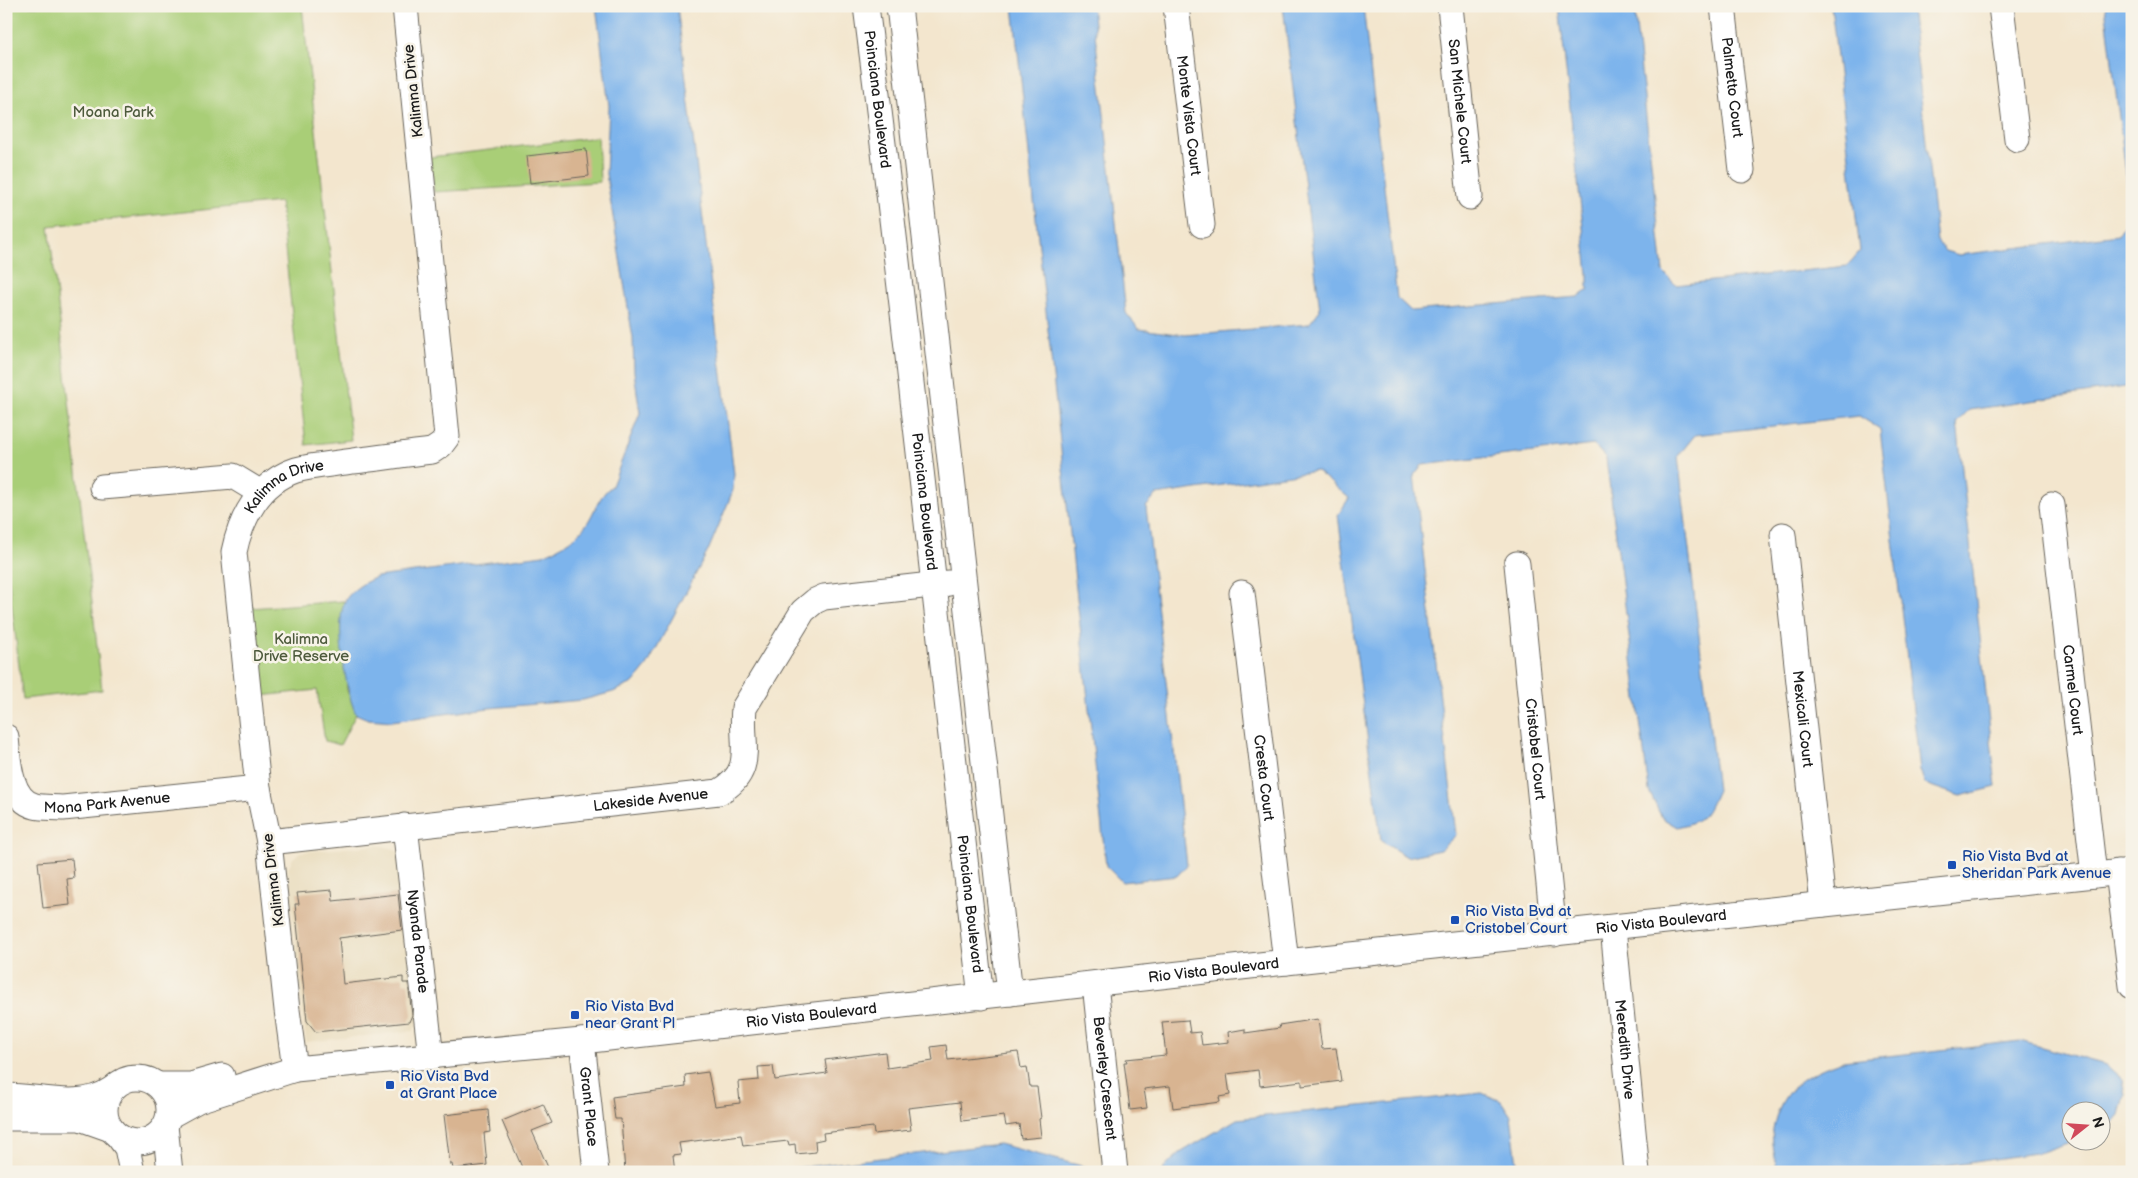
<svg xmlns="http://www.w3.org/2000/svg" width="2138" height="1178" font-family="'Balsamiq Sans',sans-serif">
<rect width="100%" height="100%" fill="#f7f3e8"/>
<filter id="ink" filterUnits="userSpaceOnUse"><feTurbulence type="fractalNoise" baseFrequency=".02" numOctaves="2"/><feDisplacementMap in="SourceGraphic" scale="10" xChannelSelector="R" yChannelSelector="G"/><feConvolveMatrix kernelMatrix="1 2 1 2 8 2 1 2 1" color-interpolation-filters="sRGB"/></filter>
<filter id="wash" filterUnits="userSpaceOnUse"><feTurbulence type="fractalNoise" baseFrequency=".0096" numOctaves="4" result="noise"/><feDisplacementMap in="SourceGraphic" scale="20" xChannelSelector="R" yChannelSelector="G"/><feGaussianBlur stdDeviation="1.12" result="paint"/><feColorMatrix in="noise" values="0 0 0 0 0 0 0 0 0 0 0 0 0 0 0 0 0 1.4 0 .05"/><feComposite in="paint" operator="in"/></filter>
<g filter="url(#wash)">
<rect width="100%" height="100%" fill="#f3e6ce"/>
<path fill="#e8daba" d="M378,845l16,4 8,6 17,164 -6,12 -107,11 -18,-174 5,-10 8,-6z"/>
<path fill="#a9ce77" stroke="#62754a" d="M6,6h296l49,434 -45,5 -26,-243 -231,24 53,464 -79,9 -17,-142z
M598,137l2,45 -166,10 -4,-35z
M344,601l3,89 9,24 -16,31 -15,-4 -8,-51 -56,6 -11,-88z"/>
<path fill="#7db4ec" stroke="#4c6884" d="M596,6h81l57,468 -1,16 -5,13 -20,48 -61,115 -14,17 -20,9 -30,8 -94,8 -97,13 -24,-2 -12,-5c-10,-20 -23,-95 -10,-115 8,-11 19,-17 31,-22l166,-22c13,-6 27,-12 37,-23 14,-13 16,-35 32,-46l28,-73 -6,-41 -1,-34 -27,-164 3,-68z
M1013,6h79l34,307 13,16 46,6 124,-11 11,-14 -37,-304h80l34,292 14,13 167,-14 10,-7v-16l-29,-268h75l29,266 13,13 171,-19 13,-15 -29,-245h80l26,235 8,10 14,4 159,-20 13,-22 -26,-207h27v380l-163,24 -12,12 39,365 -36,9 -35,-12 -5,-14 -40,-341 -21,-13 -164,19 -17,21 39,334c-12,26 -11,30 -40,37l-15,-9 -13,-27 -43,-333 -12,-13 -172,20 -8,10 42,360 -16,15 -33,7 -26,-16 -43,-326 11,-17 -32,-27 -161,24 -10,12 41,358 -10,11 -55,6 -16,-16z
M2020,1041l86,24 16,14 3,16 -5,20 -10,11 -9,4 -1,-20h-30v30l3,1 -31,11 -109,16 -7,4h-149c-1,-13 -6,-30 -4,-42 7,-42 33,-57 70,-69z
M1482,1093l19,8 10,15 7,56h-355l1,-4 16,-15 57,-34z
M999,1144l90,24 2,4h-329z"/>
<g id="blocks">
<path fill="#d8b491" d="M586,149l3,27 -59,7 -3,-27z
M72,859l2,19 -7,1 3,26 -27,3 -5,-46z
M332,890l1,11 65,-7 4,36 -63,8 4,46 60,-7v6h5l4,32 -3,7 -93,10 -9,-11 -12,-117h4l-2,-11z
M1318,1019l4,30 14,-1 5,33 -39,5v-5l-42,5 -2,-16 -31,4 3,21 -11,2 1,5 -47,6 -3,-22 -26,3 3,19 -17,2 -6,-48h3l-1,-3 40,-4 -4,-33 26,-2 2,13 10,-1 2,13 27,-3 -1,-10 17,-3v4l35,-5 -1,-3z
M946,1045l2,15 70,-8 3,16 6,-1 3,20h7l4,31 -2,1 2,18 -20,2 -2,-15 -13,2 -2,-10 -42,5 -2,-19 -52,6 3,22 -37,4 -1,-7 -50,6 1,6 -9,2 1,11 -20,2 -1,-10 -6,1 -1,-4 -45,5 -2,-11 -62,8 2,11 -8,1 2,17h-50l-4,-53h-6l-3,-22 74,-10 -1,-12 23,-3 7,34 25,-3 -2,-21 21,-2 -1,-13 15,-1 2,14 52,-7 -2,-13 60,-8 2,16 46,-7 -2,-14z
M543,1104l9,19 -20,8 18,41h-26l-22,-51z
M488,1110l2,22 -6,1 3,32 -34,4 -1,-5h-2l-6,-49z"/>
</g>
</g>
<g filter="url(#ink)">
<use href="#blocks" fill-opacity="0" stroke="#67635a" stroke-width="1"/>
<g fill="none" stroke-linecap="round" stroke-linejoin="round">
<defs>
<g id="minor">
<path id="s1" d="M866,6c42,330 76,661 115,991"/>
<path d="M899,6l111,987"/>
<path id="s2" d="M1176,6l26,219"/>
<path id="s3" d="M1450,6l20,191"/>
<path id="s4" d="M1723,6l19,164"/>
<path d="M2001,6l16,133"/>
<path d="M102,487l131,-11 28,17"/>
<path id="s5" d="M2052,505l42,370"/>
<path id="s6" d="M1783,535l40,369"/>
<path id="s7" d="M1517,564l37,370"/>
<path id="s8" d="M1242,593l44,369"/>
<path id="s9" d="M6,737c2,21 3,63 29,69 8,2 19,1 28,2l195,-20"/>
<path id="s10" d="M405,826l26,231"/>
<path id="s11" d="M269,842l450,-50c38,-21 21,-49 25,-84l59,-97 12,-10 9,-4 125,-14"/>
<path d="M2118,872l14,114"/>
<path id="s12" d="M1613,928l24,244"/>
<path id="s13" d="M1095,984l20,188"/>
<path id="s14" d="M582,1041l14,131"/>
<path id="s15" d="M295,1069l-8,-59 -18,-168 -11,-54 -24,-236c7,-35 26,-70 62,-82 18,-5 38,-6 57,-9 26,-3 53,-7 79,-10l9,-6 6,-8 -42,-431"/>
<circle cx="137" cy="1110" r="32"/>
<path d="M159,1085h32l31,-9"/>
<path d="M6,1096c36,0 74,15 106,-7"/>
<path id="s16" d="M169,1116l29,-16 97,-31 287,-28 704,-79 846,-91"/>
<path d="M6,1118h74l31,11"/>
<path d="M165,1126l5,46"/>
<path d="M119,1137l8,11 5,24"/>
</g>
</defs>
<use href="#minor" stroke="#67635a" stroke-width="27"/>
<use href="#minor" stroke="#fff" stroke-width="25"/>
</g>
</g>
<g fill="#1a4fb4" stroke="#f7f3e8" stroke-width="2">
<rect x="1947" y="860" width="10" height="10" rx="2.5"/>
<rect x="1450" y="915" width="10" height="10" rx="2.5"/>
<rect x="570" y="1010" width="10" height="10" rx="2.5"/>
<rect x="385" y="1080" width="10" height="10" rx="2.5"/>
</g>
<g text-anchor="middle" stroke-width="5" stroke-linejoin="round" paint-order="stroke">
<g font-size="15" fill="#1c1c1c" stroke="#f7f3e8">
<text dy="5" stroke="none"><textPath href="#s4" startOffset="82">Palmetto Court</textPath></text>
<text transform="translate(413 91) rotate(-96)" y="5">Kalimna Drive</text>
<text dy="5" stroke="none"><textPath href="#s1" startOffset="94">Poinciana Boulevard</textPath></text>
<text dy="5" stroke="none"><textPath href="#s3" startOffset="96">San Michele Court</textPath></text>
<text dy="5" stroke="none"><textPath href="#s2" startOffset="110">Monte Vista Court</textPath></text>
<text dy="5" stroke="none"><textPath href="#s15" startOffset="610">Kalimna Drive</textPath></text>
<text dy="5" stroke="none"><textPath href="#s1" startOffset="499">Poinciana Boulevard</textPath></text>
<text dy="5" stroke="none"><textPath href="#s5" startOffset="186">Carmel Court</textPath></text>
<text dy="5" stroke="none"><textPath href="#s6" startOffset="185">Mexicali Court</textPath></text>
<text dy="5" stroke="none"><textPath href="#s7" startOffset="186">Cristobel Court</textPath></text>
<text dy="5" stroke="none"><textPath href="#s8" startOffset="186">Cresta Court</textPath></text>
<text dy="5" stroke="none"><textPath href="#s11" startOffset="384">Lakeside Avenue</textPath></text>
<text dy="5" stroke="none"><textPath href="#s9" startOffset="152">Mona Park Avenue</textPath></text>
<text transform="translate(273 880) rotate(-97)" y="5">Kalimna Drive</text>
<text dy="5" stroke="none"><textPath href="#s1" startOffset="904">Poinciana Boulevard</textPath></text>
<text dy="5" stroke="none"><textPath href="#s16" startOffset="1509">Rio Vista Boulevard</textPath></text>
<text dy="5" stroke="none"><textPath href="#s10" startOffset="116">Nyanda Parade</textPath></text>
<text dy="5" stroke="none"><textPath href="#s16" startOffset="1059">Rio Vista Boulevard</textPath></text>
<text dy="5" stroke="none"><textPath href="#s16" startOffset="654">Rio Vista Boulevard</textPath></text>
<text dy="5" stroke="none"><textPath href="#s12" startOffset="122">Meredith Drive</textPath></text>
<text dy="5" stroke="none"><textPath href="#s13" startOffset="95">Beverley Crescent</textPath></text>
<text dy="5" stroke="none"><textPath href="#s14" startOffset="66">Grant Place</textPath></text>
</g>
<g font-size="15" fill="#4d5a3c" stroke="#f7f3e8">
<text x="113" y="117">Moana Park</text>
<text x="301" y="644">Kalimna<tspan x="301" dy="17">Drive Reserve</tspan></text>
</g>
<g font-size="15" fill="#164399" stroke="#f7f3e8" text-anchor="start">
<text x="1962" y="861">Rio Vista Bvd at<tspan x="1962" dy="17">Sheridan Park Avenue</tspan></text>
<text x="1465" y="916">Rio Vista Bvd at<tspan x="1465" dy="17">Cristobel Court</tspan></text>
<text x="585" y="1011">Rio Vista Bvd<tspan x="585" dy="17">near Grant Pl</tspan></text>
<text x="400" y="1081">Rio Vista Bvd<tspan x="400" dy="17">at Grant Place</tspan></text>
</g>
</g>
<rect width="2138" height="1178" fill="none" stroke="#f7f3e8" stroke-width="25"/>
<g transform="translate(2086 1126) rotate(73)"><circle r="24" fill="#f7f3e8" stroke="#9f9d96"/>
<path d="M0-4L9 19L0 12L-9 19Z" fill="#d1495b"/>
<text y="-8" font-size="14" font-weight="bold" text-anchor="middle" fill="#1c1c1c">N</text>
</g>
</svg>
